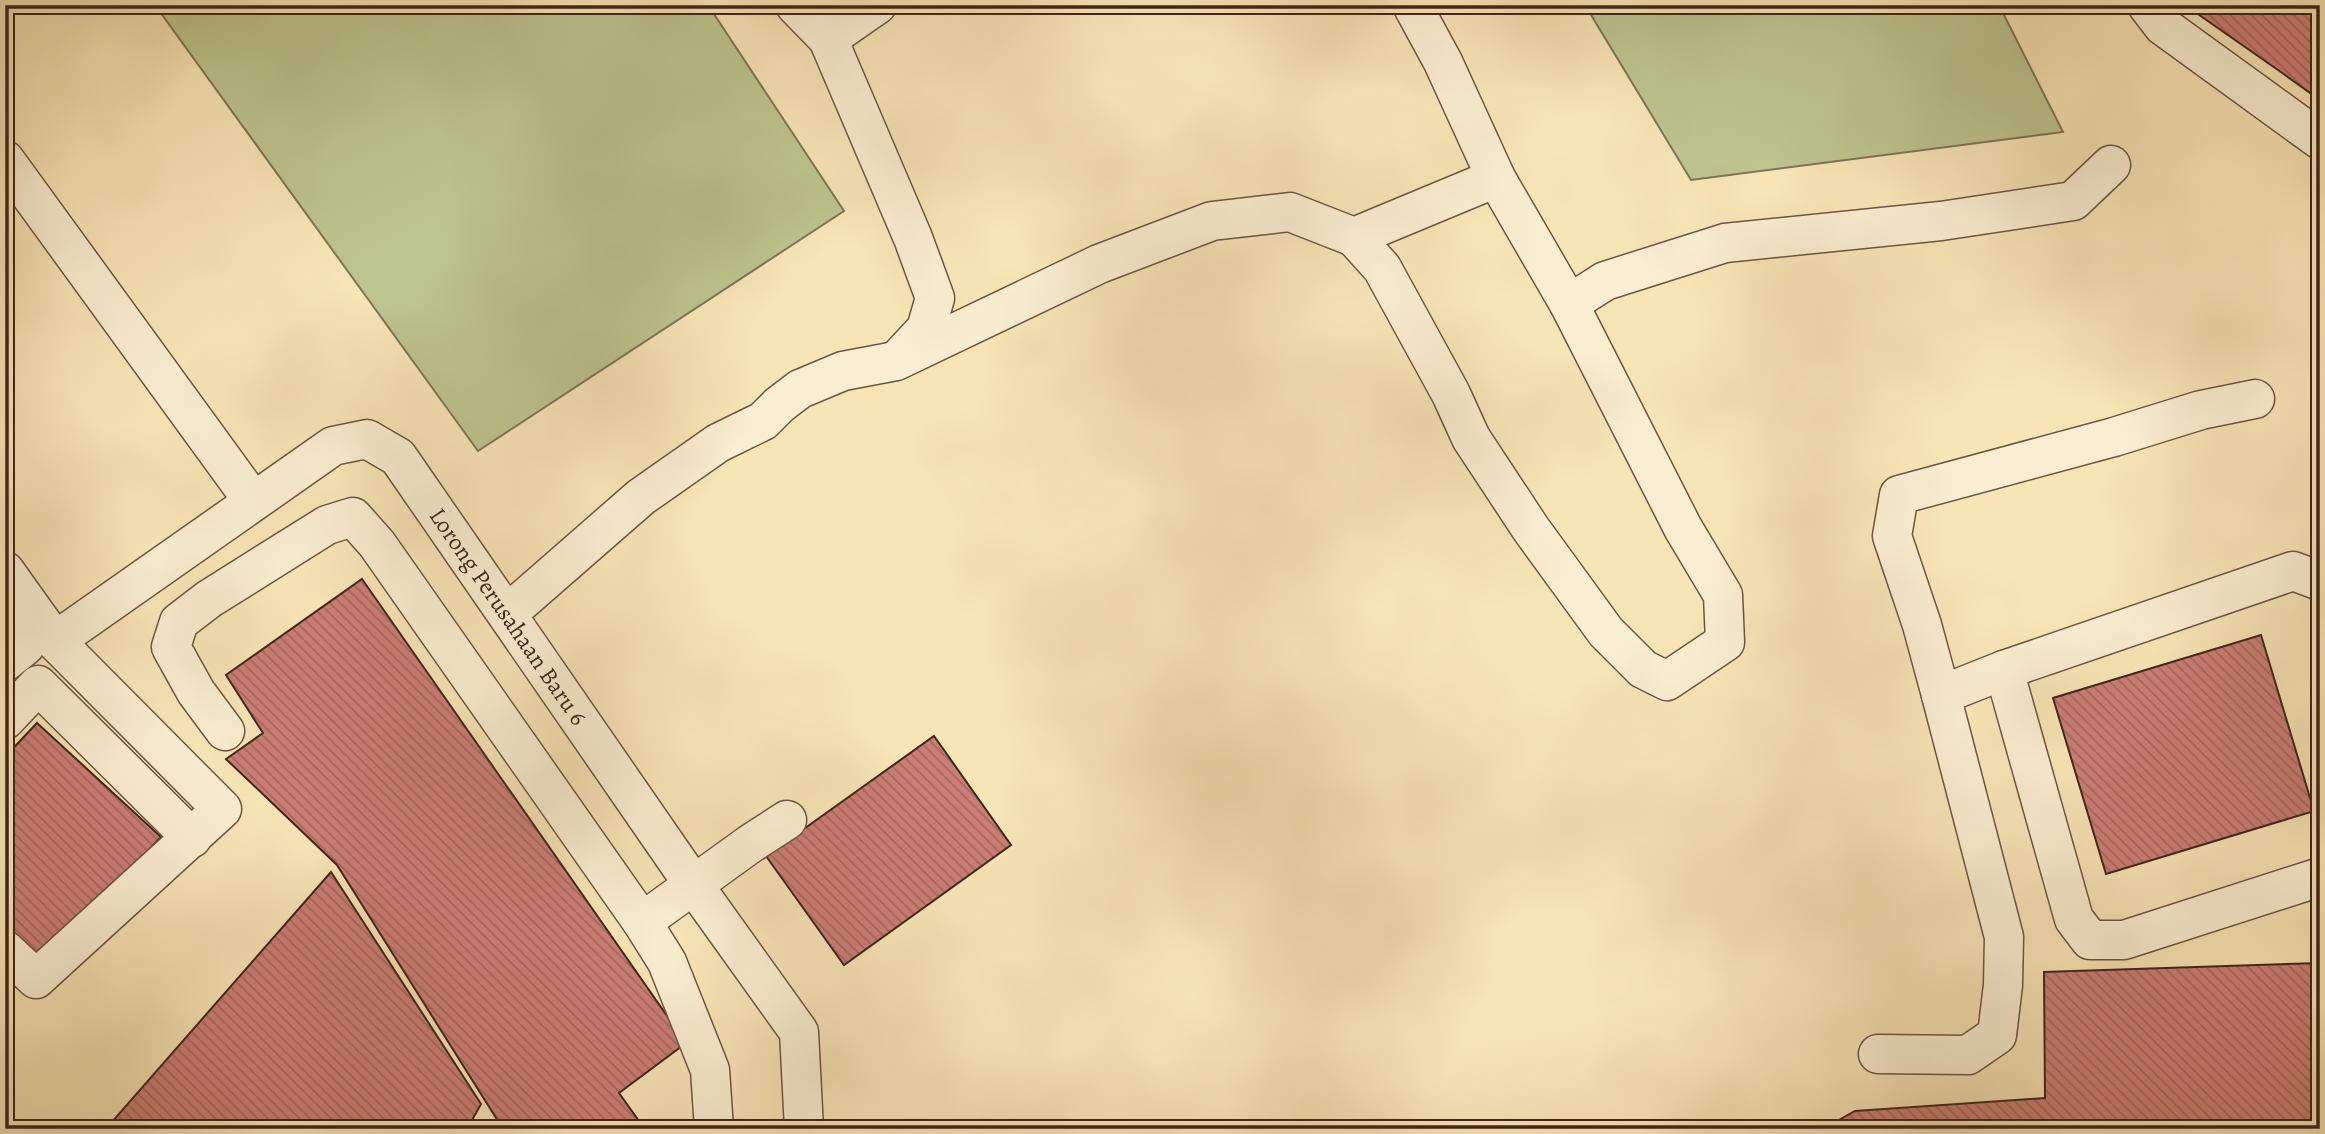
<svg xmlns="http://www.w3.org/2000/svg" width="2325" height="1134" font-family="Alegreya,serif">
<defs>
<pattern id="building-back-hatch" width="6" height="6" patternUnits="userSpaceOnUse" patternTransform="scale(1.75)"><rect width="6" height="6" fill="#cb7e74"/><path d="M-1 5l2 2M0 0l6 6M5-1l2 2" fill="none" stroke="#a6675f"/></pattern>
</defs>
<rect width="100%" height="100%" fill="#f8e5b6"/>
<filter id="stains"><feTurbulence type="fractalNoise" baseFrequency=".00286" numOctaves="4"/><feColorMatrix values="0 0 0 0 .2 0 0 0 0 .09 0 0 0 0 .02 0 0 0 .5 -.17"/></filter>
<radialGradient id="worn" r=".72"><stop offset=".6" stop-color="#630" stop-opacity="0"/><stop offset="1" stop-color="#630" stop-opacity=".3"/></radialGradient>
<path fill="#bdc58e" stroke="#7e7656" stroke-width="2" d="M155,5h553l136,206 -366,240z
M1585,5h414l64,127 -372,48z"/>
<path fill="url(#building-back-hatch)" stroke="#3e261d" stroke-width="2" d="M2185,5h135v95l-42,-30z
M362,579l324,464 -67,50 20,28 -11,8h-125l-166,-264 -111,-106 37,-26 -37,-58z
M2261,635l53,176 -208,63 -53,-176z
M37,723l124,114 -116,124 -40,-37v-167z
M934,736l77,109 -167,120 -78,-109z
M331,872l150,232 -14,25h-351l-5,-6z
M2320,963v166h-497l32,-18 190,-13 -1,-126z"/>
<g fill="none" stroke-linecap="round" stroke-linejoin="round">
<defs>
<g id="minor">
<path d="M795,5l33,34 49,-34"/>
<path d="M2147,5l16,21 157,114"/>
<path d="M828,39l85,199 22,60 -9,31 -26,28"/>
<path d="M5,160l248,341"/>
<path d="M1354,237l28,31 69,126 20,44 60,91 75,103 37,37 24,12 58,-39 -2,-47 -40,-67 -114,-224 -73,-126 -53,-116 -31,-57"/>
<path d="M1569,304l36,-23 120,-38 216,-22 132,-20 38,-36"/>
<path d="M2255,399l-54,11 -87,27 -215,58 -7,41 30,89 19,70 63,-25 289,-99 27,10"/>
<path d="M5,571l50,70 167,168 -186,170 -31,-29"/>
<path d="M507,614l134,-117 77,-54 45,-22 16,-16 21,-16 43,-18 53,-10 203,-97 113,-43 78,-9 64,25 142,-59"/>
<path d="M5,620l20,26 -20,16"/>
<path id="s1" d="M55,641l278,-195 34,-7 31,18 295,427 106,148 5,97"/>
<path d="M2004,670l70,249 16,21h34l196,-63"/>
<path d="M5,720l33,-35 154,153"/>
<path d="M225,731l-29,-39 -25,-45 8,-25 30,-23 118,-74 26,-8 24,27 265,378 108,-78 37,-24"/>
<path d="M642,922l25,40 43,108 4,59"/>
<path d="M1878,1054l90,1 29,-20 6,-50 1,-48 -63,-242"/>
</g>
</defs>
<use href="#minor" stroke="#6c5643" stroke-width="41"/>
<use href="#minor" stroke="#faeed0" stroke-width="38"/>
</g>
<g text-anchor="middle" stroke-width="5" stroke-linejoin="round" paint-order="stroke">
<g font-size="24" fill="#3e261d" stroke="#faeed0">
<text dy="8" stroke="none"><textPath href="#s1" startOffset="604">Lorong Perusahaan Baru 6</textPath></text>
</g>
</g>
<rect width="2325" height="1134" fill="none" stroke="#f8e5b6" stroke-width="28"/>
<rect x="7" y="7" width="2311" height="1120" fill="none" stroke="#3e261d" stroke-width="3.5"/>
<rect x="14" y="14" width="2297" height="1106" fill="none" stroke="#3e261d" stroke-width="2"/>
<rect width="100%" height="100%" filter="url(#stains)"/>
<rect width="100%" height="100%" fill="url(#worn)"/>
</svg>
